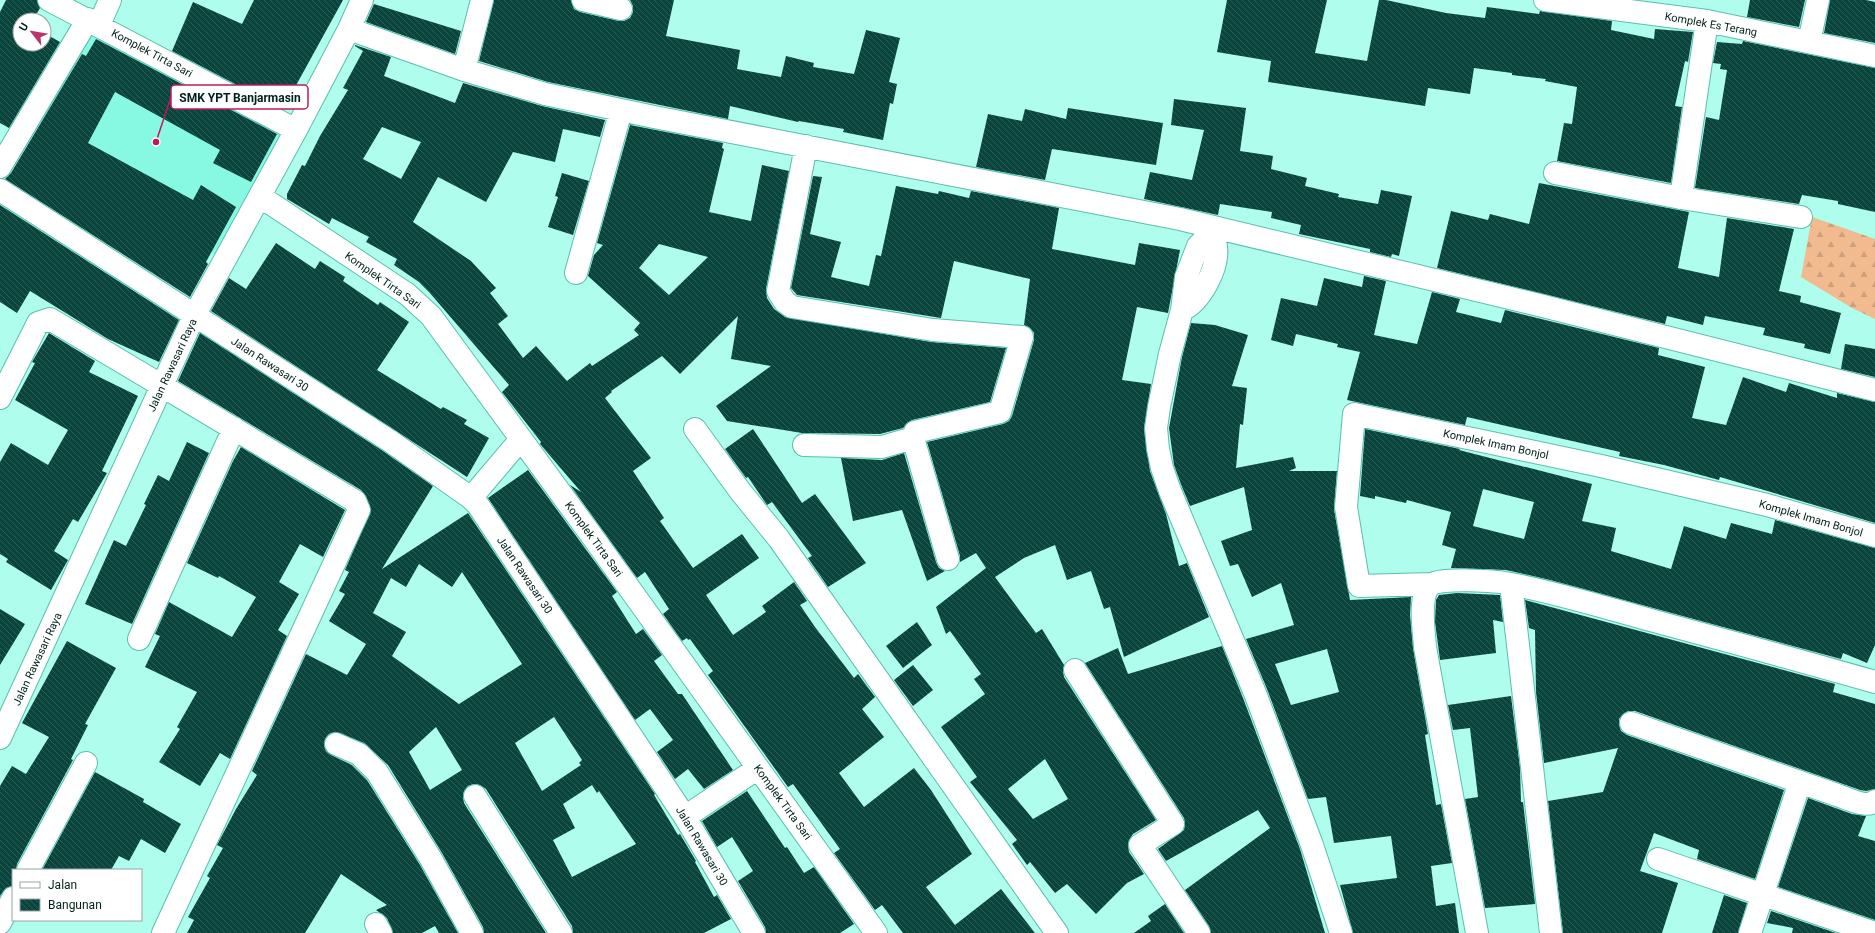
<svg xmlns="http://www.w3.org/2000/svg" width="1875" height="933" font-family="Roboto,sans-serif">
<defs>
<pattern id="forest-firs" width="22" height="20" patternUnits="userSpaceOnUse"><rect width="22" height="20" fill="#f1ba8f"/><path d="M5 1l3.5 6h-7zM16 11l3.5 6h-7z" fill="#cda07b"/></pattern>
<pattern id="building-back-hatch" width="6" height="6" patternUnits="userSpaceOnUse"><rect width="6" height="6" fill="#09453c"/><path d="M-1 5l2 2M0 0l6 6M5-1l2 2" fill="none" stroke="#2b5d55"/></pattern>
</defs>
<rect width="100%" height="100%" fill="#affdec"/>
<path fill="#87f8e2" d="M90,28l196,107 -67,122 -192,-108z"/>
<path fill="url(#forest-firs)" d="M1812,217l63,22v80l-23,-11 -51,-31z"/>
<path fill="url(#building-back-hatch)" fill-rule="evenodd" d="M6,0h31l3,8 -7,12h-13v24h24v-11l16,9 -51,86 -9,-5v-111z
M254,0h89l-60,109 -111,-58 21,-49 49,22z
M494,0h77l3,9 6,3 39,9h5l6,-3 3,-6v-6l-3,-6h44l-8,36 74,14 -3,19 44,8 5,-21 28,7 -1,4 41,7 12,-44 34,8 -11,44 8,2 -4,20 -3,-1 -7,37 -40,-8 1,-3 -45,-8 -1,1 -68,-16 -2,13 -180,-37 -69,-21z
M1227,0h100l-12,53 52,8 12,-61h7l60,13 39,5 2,-11 52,7 1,-3 72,10 -1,9 43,9 1,-10 38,3 -5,30 -3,-1 -10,45 7,1 -11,76 -114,-22 7,-38 8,1 5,-37 -32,-6 1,-2 -34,-4v-2l-38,-5 -4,26 -42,-6 -3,18 -157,-24 3,-21 -54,-9z
M1750,0h55l-6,27 -52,-10z
M1830,0h36l9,2v41l-51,-10z
M374,4l87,27 -6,23 -89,-32z
M96,39l181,95 -26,48 -38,-19 7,-13 -105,-58 -27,51 105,57 8,-15 35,22 -30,55 2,2 -18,33 -185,-118 6,-6 71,-119 4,2z
M1743,41l132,27v144l-37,-8v-3l-36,-6 -3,9 -104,-16 11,-71 13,3 8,-50 -7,-1 1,-5 -8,-1 4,-21 25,2z
M355,45l36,12 -7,19 71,27 8,-20 79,23 63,14 -5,17 -37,-8 -8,33 -42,-10 -27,50 -48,-25 -25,45 58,39 25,27 -6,5 18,23 -10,8 25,34 13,-12 31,35 23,-18 2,3 47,-31 -5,-5 6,-7 -52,-47 6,-21 9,-10 -6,-2 33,-118 93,18 -1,5 2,1 -15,63 42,9 11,-56 27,6 -23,118 1,9 7,11 11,8 146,25 75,6 -16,54 -78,18 -5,3 -4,5 -23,6 -78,-1 -75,-12 -11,-15 55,-40 -40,-7 7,-43 -58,58 -18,-18 -51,35 1,1 -7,6 46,60 -18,13 31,47 -4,3 33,47 49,-34 17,24 -53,37 27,40 33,-23 -4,-6 32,-24 13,19 -7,4 15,22 39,51 4,-4 17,23 -13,12 22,28 -45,36 25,34 50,-39 17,22 41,64 -46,33 29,38 46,-36 34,44h-132l-21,-28 -7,5 -41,-57 6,-4 -47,-65 -5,3 -80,-112 5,-4 -23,-32 -2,1 -1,-2 -5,3 -19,-27 6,-5 -24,-37 -8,6 -67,-93 11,7 -41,-48 1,-2 -39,-50 7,-7 -80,-93 -10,-10 -25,-17 3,-6 -31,-17 3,-5 -37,-19 -3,6 -42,-25v-5l15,-29 3,1 15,-30 28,-46 -5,-2 20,-37 -8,-5zM382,127l39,15 -20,37 -38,-20zM659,244l49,13 -39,38 -30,-27z
M1174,99l72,9 -6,43 33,5 -2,13 36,9 -2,8 34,8 -1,3 40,7 3,-14 31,6 -13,60 -7,-2 -1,3 -21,-5v-3l-71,-15 2,-9 -30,-7 1,-6 -52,-8 -2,11 -74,-16 6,-27 42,8 12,-50 -33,-5z
M1068,108l95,15 -7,42 -104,-16 -7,31 -69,-13 12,-53 34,7 3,-12 41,10z
M562,173l27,8 -16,54 -25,-8 10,-30 -3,-1z
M813,176l9,1 -12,57 31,8 -10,35 38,9 7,-31 5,1 15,-70 42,8 1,-3 30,7 2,-7 88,17 -7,41 83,16 4,-22 41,7 -12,63 -31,-6 -15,73 29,4 -7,45 6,42 16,43 13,52 8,-3 22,54 -85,40 -14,-50 -6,2 -13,-38 -24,9 -12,-35 -31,13 -29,19 41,56 6,-4 22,36 -1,6 1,6 92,143 -23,14 -4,6 -1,5 1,7 15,22 -17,9 -31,31 -29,-30 -12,9 -25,-31 -3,3 -15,-21 5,-4 -47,-58 7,-5 -36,-50 44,-33 -11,-15 7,-5 -31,-43 -4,3 -10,-27 50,-39 -10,-15 -16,9v-6l-33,-114 76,-18 6,-3 3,-5 22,-76v-7l-4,-5 -6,-3 6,-46 -76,-18 -13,57 -144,-23 -6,-7zM1045,759l23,40 -35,20 -25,-30z
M1539,183l150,29 -11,56 41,9 8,-59 67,11 -15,62 22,5 -1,6 41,11 -11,41 -26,-6 1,-4 -42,-9 2,-7 -60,-12 -2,9 -36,-9 -2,8 -228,-56 14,-57 37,9 2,-6 39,10z
M0,205l179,115 -20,42 -51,-23 -78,-48 -13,22 -17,-11z
M276,243l39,26 5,-8 25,16 -2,4 35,24 2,-3 29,20 -32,48 64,39 2,-2 24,13 -3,4 25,14 -22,39 -256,-166 18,-33 17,11z
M1364,276l22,5 -12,54 43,9 15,-52 28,7 -4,13 45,11 4,-13 154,38 -1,7 47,12 -13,51 34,7 17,-48 43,15 3,-9 48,15v-5l38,9v121l-155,-46 -1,3 -55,-15 -45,-9 1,-4 -153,-35 -2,8 -118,-25 13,-48 -23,-5 1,-3 -42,-10 -3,12 -22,-6 10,-42 36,8 7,-28 38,9z
M1191,323l24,2 33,10 -16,51 15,2 -4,37 -3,-1 -4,44 57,-11 3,11 -7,3h48l-3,38 16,91 61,-3 -1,18 3,33 15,86 -3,1 11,70 5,-1 11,59 -21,3 5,40 19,-3 4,30h-106l-13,-48 57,-7 -6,-42 -57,7 -8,-46 -18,2 -41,-110 -21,-50 48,-14 -13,-42 -29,14 -14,-33 -8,2 -9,-25 31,-11 -8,-43 -54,19 -8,-19 -8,-22 -5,-37 13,-71zM1327,649l12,43 -48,13 -16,-41z
M49,333l46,28 -6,11 49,24 -36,75 5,2 -29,49 -5,-3 -19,32 14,9 -17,30 -45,-28 2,-3 -8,-5v-92l11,-19 37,22 20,-35 -53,-30 20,-37 -3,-1z
M200,333l183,118 50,35 -51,83 86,-56 187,281 -1,1 24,40 2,-1 16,27 -1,1 19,35 3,-2 14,24 -27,14h-131l-1,-7 -86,-137 -6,-4 -6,-1 -6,2 -4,5 -1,6 1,6 82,130h-62l-1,-6 -41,-74 -54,-88 -24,-22 -29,-11 -6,2 -4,5 -1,6 2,6 5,4 21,10 15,15 53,85 38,68h-19l-4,-7 -13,7h-29l-6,-15 -11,-8 11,-5 -46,-31 -36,59h-118l7,-13 -6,-3 22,-39 -3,-2 16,-28 -6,-3 19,-36 21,-34 -5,-4 54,-117 41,21 19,-31 -37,-23 16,-27 -6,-3 10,-19 -4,-2 26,-60 -5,-14 -5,-6 -183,-109zM419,564l33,23 10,-15 60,92 -63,40 -67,-48 14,-24 -33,-19 18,-35 15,9zM554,717l28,43 -3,3 2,2 -39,26 -27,-48zM436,727l26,43 -32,20 -21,-38zM592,785l5,8 2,-2 37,53 -64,33 -19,-37 22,-12 -12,-24z
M1845,344l30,5v28l-34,-8z
M753,429l49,74 13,-9 51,69 -38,24 -20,-29 4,-2 -40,-54 -5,3 -19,-28 -2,1 -21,-29z
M1365,429l95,20 -1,1 133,34 -10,37 34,7 -5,23 60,18 13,-43 42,13 5,-16 41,11 3,-14 100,28v97l-8,18 -24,-10 -2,6 -291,-79 -44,-10 -55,-2 5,-19 -14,-4 9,-33 -44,-12 -1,3 -31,-7v3l-15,-3zM1483,489l51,13 -10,37 -51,-13z
M187,442l22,11 -77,171 -47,-20 29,-64 12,6 20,-41 -2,-1 14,-29 11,6z
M241,447l104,63 -22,47 -23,-13 -21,38 20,12 -21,36 9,6 -57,123 -10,-6 -20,33 -41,-24 21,-33 -3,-2 20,-35 -52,-25 15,-31 -5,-2 14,-32 63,35 24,-40 -37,-21 -1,2 -31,-15 46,-102z
M904,453l32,109 3,6 6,3 -18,10 -25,-71 -49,11 -12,-63 41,2z
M528,470l89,122 -5,4 24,38 7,-5 19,26 -8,6 24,33h4l51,76 -29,19 -16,-20 -13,10 -18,-27 16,-12 -23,-31 -15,11 -147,-222z
M1457,593l43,2 3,27 -10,-2 3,33 -56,7 -5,-38 1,-22 3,-5z
M1525,600l310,84 -2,8 42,12v85l-9,2 -6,-1 -225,-79h-7l-5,3 -4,5v6l2,6 6,4 157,55 -29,89 -58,-20 2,-9 -45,-17 -14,38 38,12 -16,50h-99l-15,-132 55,-9 15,-44 -74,15 -8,-71 -1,-62 -6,-2z
M0,609l25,15 -25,41z
M917,622l15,23 -29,23 -17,-22z
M67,641l49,27 -31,56 3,1 -17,34 2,1 -56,104 -1,6h-3v16l-7,2 -6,8v-110l12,-20 14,8 23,-37 -27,-14z
M1222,646l21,52 57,151 25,84h-114l-2,-7 -24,-36 85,-62 -12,-18 -92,51 -8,-12 26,-19 1,-6 -1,-6 -99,-155 33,-15 10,26z
M913,665l20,25 -20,16 -19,-26z
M1511,696l9,72 1,34h2l12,102 -50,4 -20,-109 13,-2 -8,-69 -17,2 -5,-25z
M95,772l49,27 -1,3 38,22 -16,29 -24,-14 -12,22 -10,-5 -8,14h-69z
M747,791l38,57 2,-1 17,26 10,-6 40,57 -14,9h-74l-1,-6 -27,-46 15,-10 -21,-34 -15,10 -15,-26z
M1808,798l44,16 14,2 -8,20 17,5v79l-97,-33z
M1724,895l23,8 -9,30h-26z
M1165,904l19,29h-50l17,-12 -3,-5z
M1771,911l65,22h-44l1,-5 -26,-5z"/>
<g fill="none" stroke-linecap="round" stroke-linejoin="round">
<defs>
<path id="minor" d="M49,0l247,130
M583,0l38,9
M1545,0l162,21 168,35
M99,25l11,-25
M349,29l115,41 81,24 109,23 526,102 359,86 336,85
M1809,42l9,-42
M464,70l18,-70
M806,146l-28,145 7,11 7,5 141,23 89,7 -22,75 -85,20 -2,6 35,121
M0,167l88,-148
M1555,173l126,25 120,19
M0,190l390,251 81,57 7,7 207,312 69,116
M261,197l146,97 24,22 161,220 284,397
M1681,198l26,-177
M1212,227l-2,7 -12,12 -12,31 -4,33 -12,44 -11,53 -3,21 2,21 4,19 8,23 85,202 57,152 29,88
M576,273l45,-163
M1182,310c18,-8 37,-42 34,-63 0,-5 -3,-9 -6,-13
M0,398l38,-75 12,-4 305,182 4,9 -196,423
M695,429l45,62 39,48 278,394
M804,445l78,2 31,-9
M471,498l50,-59
M1432,584l-73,2 -13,-79 8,-93 247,52 166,39 108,31
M1511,584l40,349
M139,639l95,-211
M1075,670l98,154 -33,21 59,88
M1631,723l206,72c10,3 29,14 38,6
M0,738l194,-422 102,-186 53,-101 13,-29
M336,744l23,10 18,18 54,87 41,74
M475,796l86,137
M685,817l73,-49
M1658,859l217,74
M28,870l58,-107
M0,923l13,-25
M376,924l5,9
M1477,933l-52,-286c-1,-17 -7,-50 5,-62 9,-8 68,-4 81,-1 48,9 96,24 143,37 74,20 148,40 221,61
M1750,933l50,-151"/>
</defs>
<use href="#minor" stroke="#5abfad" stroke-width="24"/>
<use href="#minor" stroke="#fff" stroke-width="22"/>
</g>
<g text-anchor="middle" stroke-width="4" stroke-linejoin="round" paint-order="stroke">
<g font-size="11" fill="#00201b" stroke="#fff">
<text transform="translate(1711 24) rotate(10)" y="4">Komplek Es Terang</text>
<text transform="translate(152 53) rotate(28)" y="4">Komplek Tirta Sari</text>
<text transform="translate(383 280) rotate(35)" y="4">Komplek Tirta Sari</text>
<text transform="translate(270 364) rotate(33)" y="4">Jalan Rawasari 30</text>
<text transform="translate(172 365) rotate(-65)" y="4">Jalan Rawasari Raya</text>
<text transform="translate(1496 444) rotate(12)" y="4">Komplek Imam Bonjol</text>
<text transform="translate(1811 518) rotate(16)" y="4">Komplek Imam Bonjol</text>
<text transform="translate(594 539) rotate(54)" y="4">Komplek Tirta Sari</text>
<text transform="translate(525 575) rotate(56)" y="4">Jalan Rawasari 30</text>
<text transform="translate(37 659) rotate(-65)" y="4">Jalan Rawasari Raya</text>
<text transform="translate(783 802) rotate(54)" y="4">Komplek Tirta Sari</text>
<text transform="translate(702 846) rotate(59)" y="4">Jalan Rawasari 30</text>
</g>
</g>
<path fill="none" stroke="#c2185b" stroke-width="1.5" d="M156 142L171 97"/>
<circle fill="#c2185b" stroke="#fff" stroke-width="1.5" cx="156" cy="142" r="4"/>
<rect fill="#fff" stroke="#c2185b" stroke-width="1.5" x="171" y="85" width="137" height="24" rx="4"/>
<g font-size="12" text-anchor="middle" font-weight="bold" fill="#00201b">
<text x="240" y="102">SMK YPT Banjarmasin</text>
</g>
<rect x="12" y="869" width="130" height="52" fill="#ffffff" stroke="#99a6a4"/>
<rect x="20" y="882" width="20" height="6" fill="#ffffff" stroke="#99a6a4"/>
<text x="48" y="889" font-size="12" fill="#00201b">Jalan</text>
<rect x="20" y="899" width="20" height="12" fill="url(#building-back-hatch)" stroke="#99a6a4"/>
<text x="48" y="909" font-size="12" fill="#00201b">Bangunan</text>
<g transform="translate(32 32) rotate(301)"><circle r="19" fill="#ffffff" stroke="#99a6a4"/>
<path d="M0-3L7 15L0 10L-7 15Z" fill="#bc326c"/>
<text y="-6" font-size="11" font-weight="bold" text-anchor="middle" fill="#00201b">U</text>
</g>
</svg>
